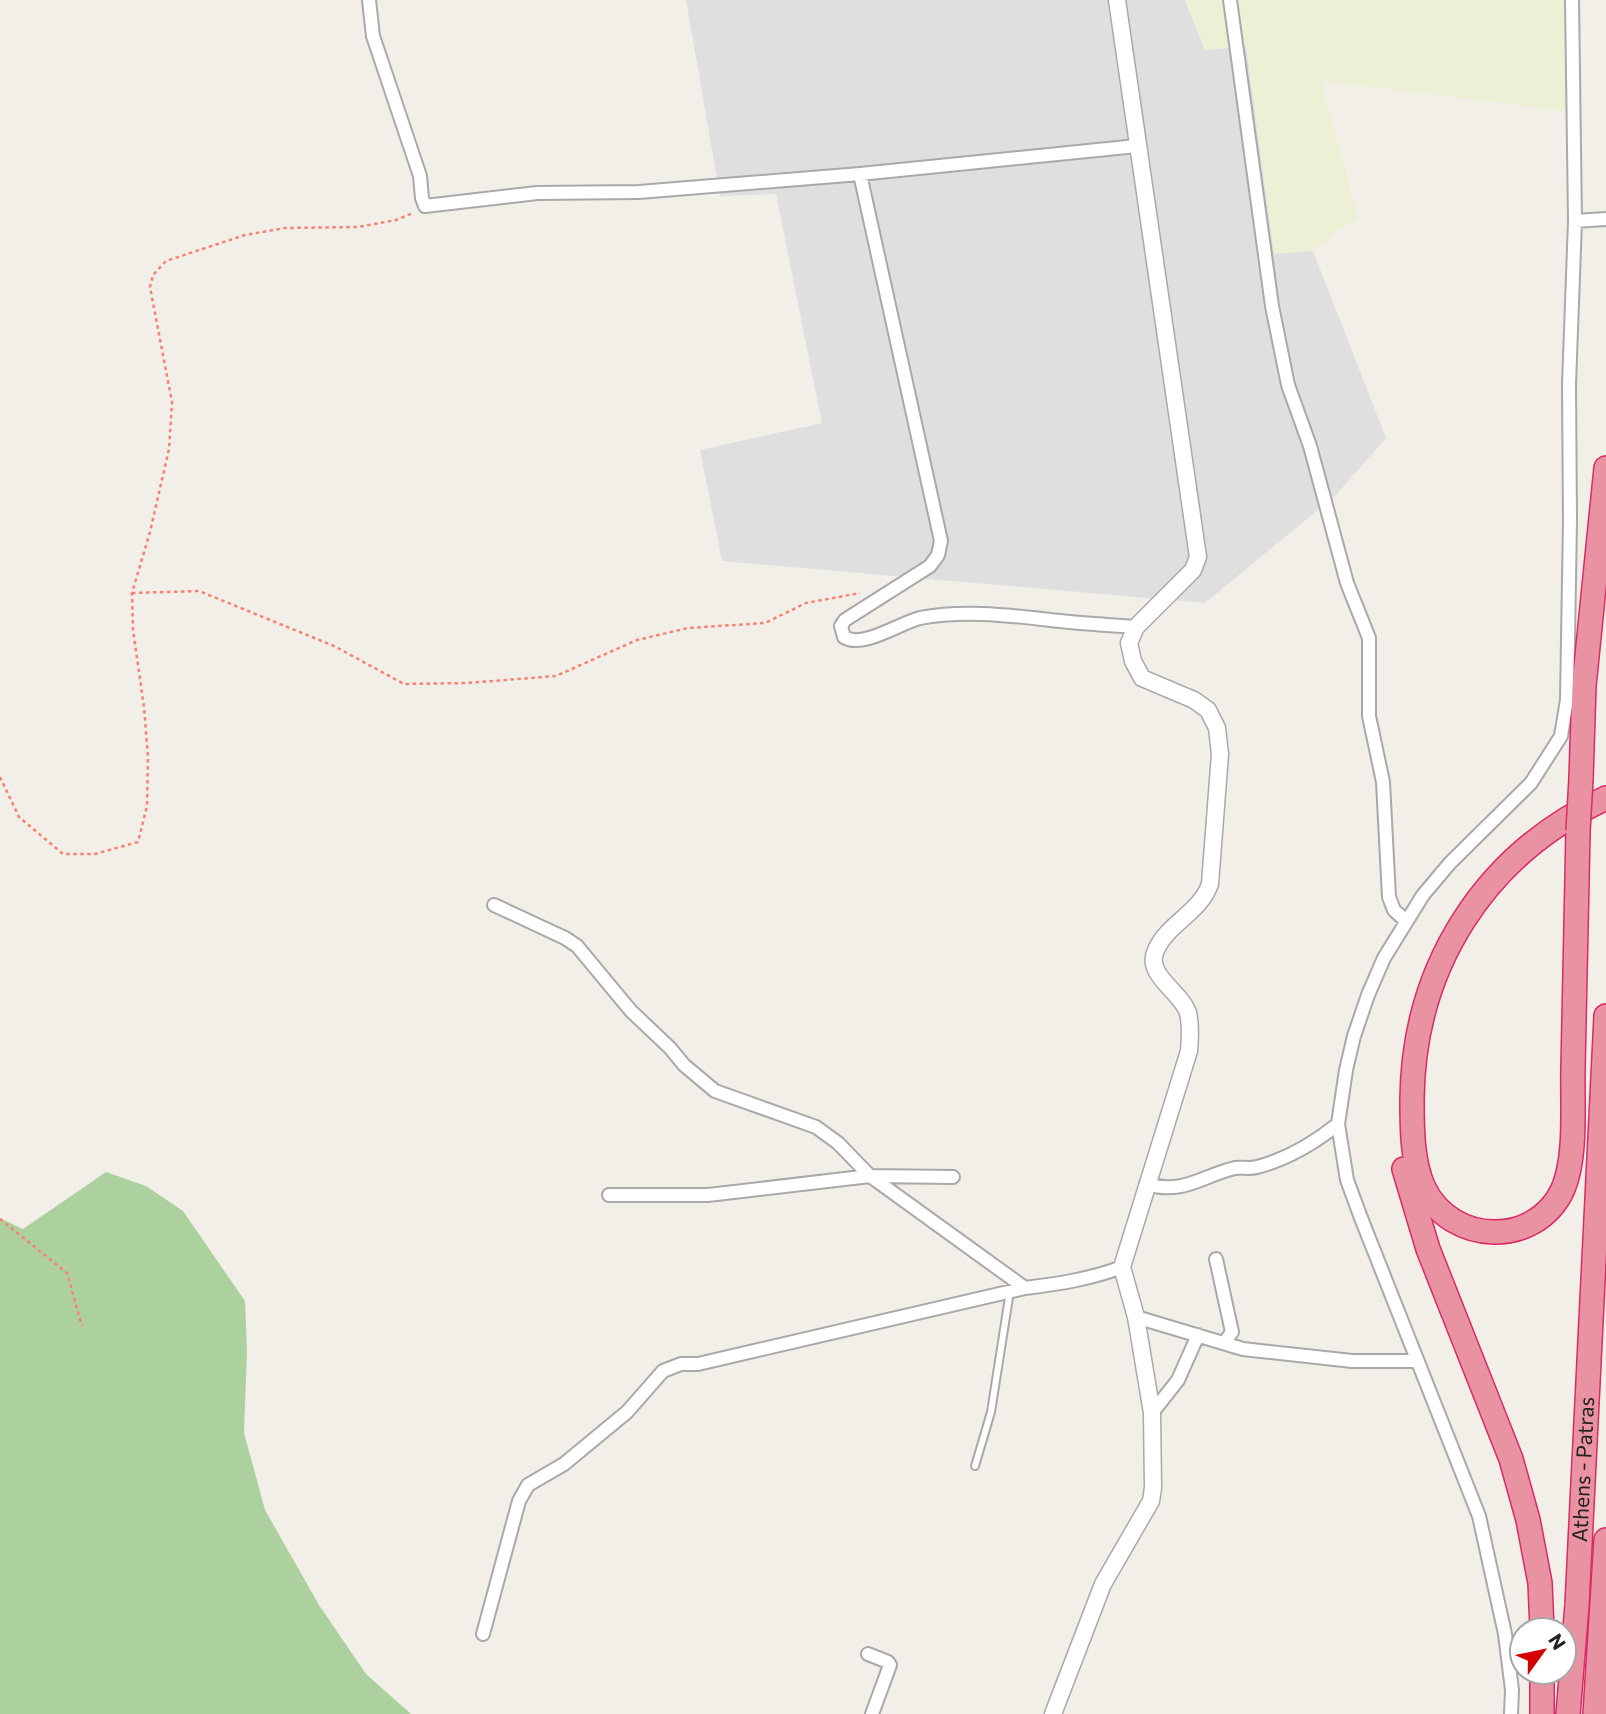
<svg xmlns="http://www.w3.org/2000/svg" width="1606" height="1714" font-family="Commissioner,sans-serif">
<rect width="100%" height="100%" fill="#f2efe9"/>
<path fill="#e0dfdf" d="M686,0h499l20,50 41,-4 28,207 39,-2 73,187 -50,57 -131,108 -483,-42 -22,-111 122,-27 -46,-229 -56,2z"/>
<path fill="#eef0d5" d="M1185,0h380l1,111 -245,-30 38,139 -19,9 -27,22 -39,3 -27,-208 -42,4z"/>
<path fill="#add19e" d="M106,1172l40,14 37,25 62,90 2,49 -3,83 21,77 54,95 47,69 45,40h-411v-496l23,11z"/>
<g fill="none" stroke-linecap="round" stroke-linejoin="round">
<defs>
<path id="service" d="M975,1466l16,-54 19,-121"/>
<path id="minor" d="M369,0l4,36 47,140 2,22 3,8 112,-13 102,-1 221,-18 277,-28
M1230,0l42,306 16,79 22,61 37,137 22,55v78l14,66 6,115 5,13 12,11
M860,174l81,367 -3,14 -8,11 -85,54 -4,6 3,11c18,12 56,-14 76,-19 46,-9 94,-2 140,3 25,3 51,4 76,6
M1575,221l31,-2
M494,905l71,33 12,8 54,65 39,37 14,17 31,26 101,36 22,16 32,33 155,112
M1146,1184c38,11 55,-8 89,-16 7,-1 15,1 22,-1 31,-8 56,-23 81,-43
M609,1195h99l162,-19 83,1
M1216,1259l16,73 -8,11
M1136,1317l107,32 109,12h65
M1152,1413l26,-33 20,-45
M483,1634l36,-133 9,-16 36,-21 63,-52 36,-41 18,-7h17l327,-76c33,-4 66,-9 97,-21
M868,1654l20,8 2,3 -18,49
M1511,1714l1,-24 -7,-56 -26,-118 -118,-298 -14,-38 -9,-56 8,-54 8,-34 14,-41 16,-37 39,-63 27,-32 81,-80 30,-47 6,-36 3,-180 -1,-135 6,-164 -3,-221"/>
<path id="tertiary" d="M1053,1714l50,-130 48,-83 2,-13 -1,-75 -16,-96 -14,-50 67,-216c1,-12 2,-26 -1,-38 -7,-22 -44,-38 -32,-63 12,-27 44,-37 54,-66l10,-130 -3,-26 -9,-18 -14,-10 -52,-22 -9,-17 -4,-18 7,-16 57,-57 5,-13 -81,-557"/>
<g id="motorway">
<path d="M1581,779l3,-93 22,-218"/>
<path d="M1578,831c-2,79 -4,158 -5,237 -1,35 4,88 -10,121 -27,59 -112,56 -139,-1 -12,-25 -12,-61 -12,-88 1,-134 73,-246 194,-302"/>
<path d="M1404,1169l24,80 83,210 17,61 12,63 2,47"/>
<path d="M1542,1714v-42"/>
<path id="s1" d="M1568,1714l9,-109 29,-589"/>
<path d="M1595,1714l11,-174"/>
</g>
</defs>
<use href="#service" stroke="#a9a9a9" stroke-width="10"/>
<use href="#minor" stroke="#a9a9a9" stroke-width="16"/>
<use href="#tertiary" stroke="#a9a9a9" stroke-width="19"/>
<use href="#motorway" stroke="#dc2a67" stroke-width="26"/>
<path stroke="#fa8072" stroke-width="2.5" stroke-dasharray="3.5 3.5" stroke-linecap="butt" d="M132,593l67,-2 135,55 70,38 63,-1 89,-7 81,-36 51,-12 77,-5 41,-20 54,-10
M0,777l19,40 44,37h32l43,-12 9,-36 1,-49 -4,-50 -11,-77 -1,-37 18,-61 19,-83 3,-47 -22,-115 3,-12 13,-14 79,-26 40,-7 73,-1 38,-7 17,-7
M0,1219l67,54 15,53"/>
<use href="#service" stroke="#fff" stroke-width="6"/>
<use href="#minor" stroke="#fff" stroke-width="12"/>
<use href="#tertiary" stroke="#fff" stroke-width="16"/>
<use href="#motorway" stroke="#e892a2" stroke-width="23"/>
<defs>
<path id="motorway-bridge" d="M1578,831l3,-52"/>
</defs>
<use href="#motorway-bridge" stroke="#dc2a67" stroke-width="26" stroke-linecap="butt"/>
<use href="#motorway-bridge" stroke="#e892a2" stroke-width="23"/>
</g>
<g text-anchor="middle" stroke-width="5" stroke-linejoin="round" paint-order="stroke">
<g font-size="21" fill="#222" stroke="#fff">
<text dy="7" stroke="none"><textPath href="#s1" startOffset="245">Athens - Patras</textPath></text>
</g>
</g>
<g transform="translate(1543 1651) rotate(57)"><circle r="33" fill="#ffffff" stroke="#a7a7a7" stroke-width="2"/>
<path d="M0-5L12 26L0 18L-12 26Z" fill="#d40000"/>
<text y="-10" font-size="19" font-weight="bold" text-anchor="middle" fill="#222222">N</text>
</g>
</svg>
